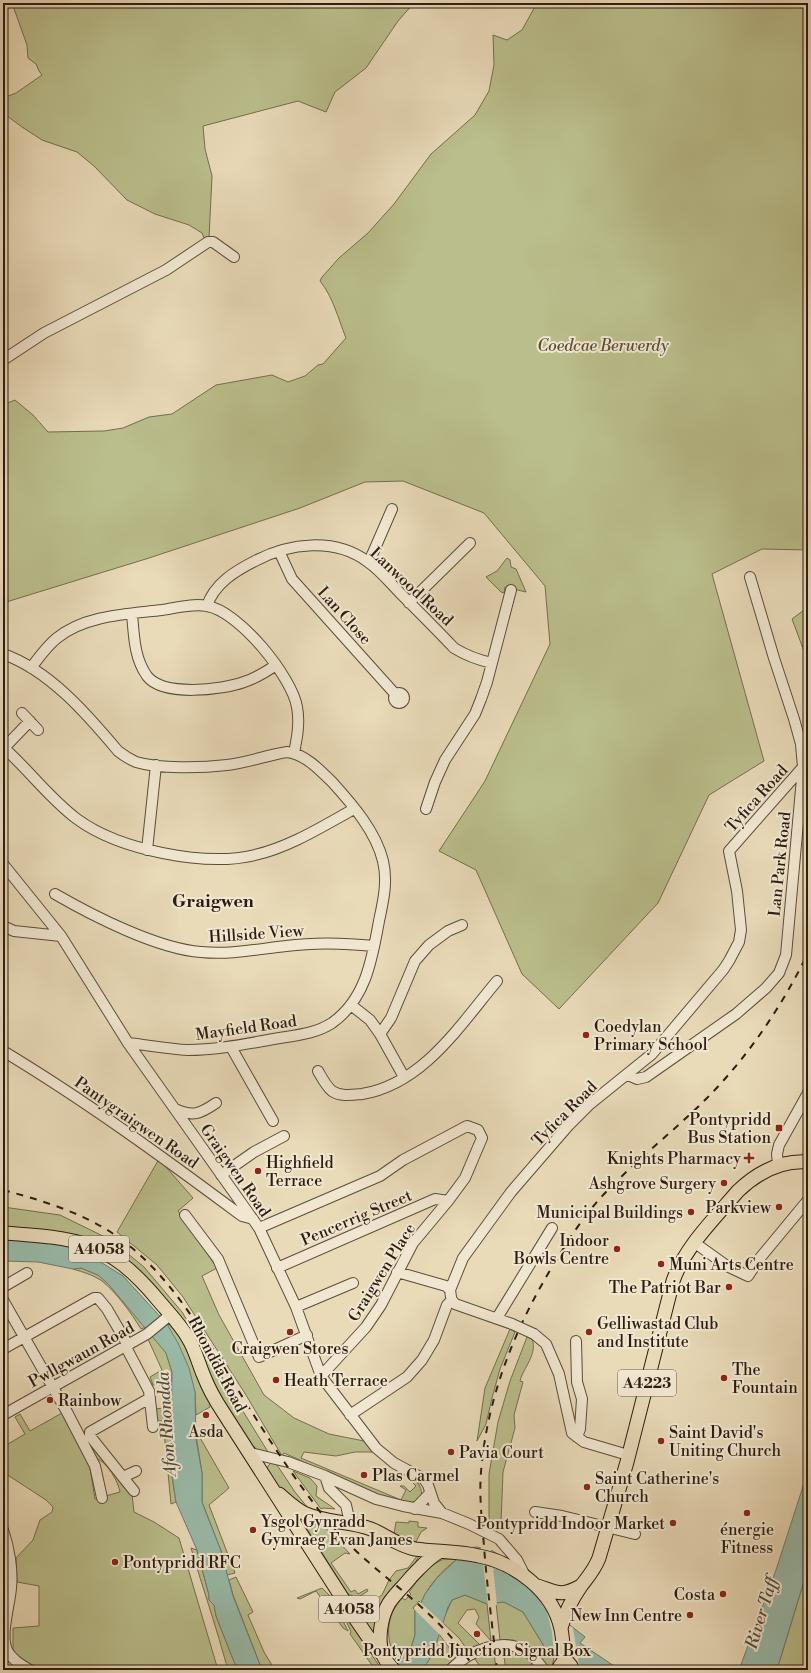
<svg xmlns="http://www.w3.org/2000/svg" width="811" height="1673" font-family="'Libre Bodoni',serif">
<rect width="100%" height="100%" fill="#e9dab8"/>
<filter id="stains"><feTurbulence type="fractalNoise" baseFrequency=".005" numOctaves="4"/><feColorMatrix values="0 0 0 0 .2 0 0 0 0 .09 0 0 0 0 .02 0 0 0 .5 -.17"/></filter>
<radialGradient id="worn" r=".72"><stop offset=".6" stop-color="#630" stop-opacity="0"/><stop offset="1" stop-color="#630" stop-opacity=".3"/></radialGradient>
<path fill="#babe8c" stroke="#746e4e" d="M12,3h402l-16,18 -32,47 -31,24 -9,20 -28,-11 -95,25 2,23 7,27 -3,62h-5l-2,-5 -13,-8 -34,-11 -28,-14 -33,-34 -17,-14 -35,-12 -20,-13 -19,-14v-15l13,-5 26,-18 -3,-4 -3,-7 -8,-6 -1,-13z
M537,3h271v547l-46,-1 -50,25 52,187 -55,34 -51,108 -99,106 -37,-35 -46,-104 -37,-19 46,-70 65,-137 -5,-58 -61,-73 -81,-32 -38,1 -65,26 -151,50 -146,45v-165l5,-1 -5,-16v-16l12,-5 18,15 15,17 56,-1 19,-3 26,-11 23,-3 44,-29 56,-10 16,7 17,-6 13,-11 5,-1 23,-26c-8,-20 -13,-41 -26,-57l2,-4 17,-19 29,-25 26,-29 37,-50 44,-39 14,-24 5,-26 -1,-30 14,5 15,-10z
M507,558l3,2 1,7 5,2 10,23 -21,-5 -1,6 -3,-1 -15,-15 11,-6z
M808,607v55l-16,-43z
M159,1159l34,39 -15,13 39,57 -15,8 17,39 45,80 30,23 35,16 35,7 9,11h-18l-19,4 -32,-4 -3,6 100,42 5,-10 -6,-4h4l6,6 6,-6 -6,-6 8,3c6,10 5,17 -8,20l-35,-9 -91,-41 -2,3 -36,-61 -63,-98 -26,-32 -40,-33z
M3,1207l57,8 51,25 33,27 38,45 86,140 -9,-1 -7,-6 -43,-67 -31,-62 -38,-45 -36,-25 -26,-11 -75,-4z
M81,1268l17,7 11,9 37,43 -5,2c-9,-15 -25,-37 -39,-48 -9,-6 -19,-9 -29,-12z
M167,1324l6,2 9,14 28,62v5l-14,8 -1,-23z
M510,1329l5,3 -15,37 -8,29 -6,26 -9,17 8,-53z
M153,1336l13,17 6,19 -1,74 1,30 4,26 -5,2 -8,-83h-7l-1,-12 9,-1 -1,-23h-10l-3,-8 12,-7 -14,-31z
M527,1337l5,2c6,15 -9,29 -12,42l3,1 -9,33 1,13 -12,44 -2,52 -2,1 -2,4 -8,-4v-51l9,-52 12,-41z
M62,1413l23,42 5,13 5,31 25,-7c-2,-11 -13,-30 -23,-33l-12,-20h3l44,55 2,18 20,10 25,16 39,132h-179l-26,-16v-26l26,-2v-40l-22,-4 -1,-24 17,-18 7,-20 12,-8 1,-5 -7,-7 -43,-28v-25l22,-13 -10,-17 5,-3 10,17z
M195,1429l34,59 -20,17 26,68 -8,2 -6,-24 -19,-49v-29z
M272,1462h3l20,30 13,16c-16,-3 -33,-24 -41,-37l1,-5z
M293,1471l17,7 7,8 -1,10 19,13 -12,-1 -2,1z
M302,1521l20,3 28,30 -5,-1 -14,10 20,29 4,-2 3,4 9,-5 1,2 -11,7 -9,-4z
M409,1521l9,1v5l9,1 -6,4 -5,10 -22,-8 2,-12 13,1z
M191,1548l6,2 12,45v5l5,4 2,12 19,48 4,6h-11c-11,-41 -25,-81 -37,-122z
M417,1556h2c-7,15 -19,22 -28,33l1,1 -12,16 -3,7 -13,-5 18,-13 7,-15 7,-9 12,-3z
M444,1559h13c-15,12 -29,26 -36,44l-2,-2 -6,7 2,2v25l-4,13 -14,13c-12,-21 -12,-44 5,-63l3,2 6,-6 -2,-2c10,-13 19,-27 35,-33z
M808,1568v102h-35l6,-7z
M236,1577l17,35 -5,3 16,37 11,18h-13l-29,-75 -4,-15z
M322,1588l17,17 6,10 -4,2 7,14 -5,-3 -27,-37 -16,8 -3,-1z
M465,1595l22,9 4,37 -15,-17 3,-7 -4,-8 -8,1 -9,13 22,22 -12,6 -9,-13 -17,-16 10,-22z
M504,1602l19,10 24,39 7,7 -3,12h-2l-35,-28v-2h-14l-4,-37z
M362,1610l17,7 -5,19 -13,-19z
M346,1617l34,50 -8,3 2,-2 -24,-34 1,-2 -6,-14z
M439,1634l18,24 -13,12h-22l11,-16z
M508,1650l16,3 8,9 -2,5 -3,2v1h-21l-3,-19z
M494,1652l2,18h-13l-9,-12z"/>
<path fill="#9ba" stroke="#6e7c6d" d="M3,1240l45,2 27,4 48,30 44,48 11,19 11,25 6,24 1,47 6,34v29l19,49 12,45 29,74h-23l-4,-6 -19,-48 -2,-11 -5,-5v-5l-12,-45 -21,-48 -4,-26 -1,-30 1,-74 -6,-19 -57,-68 -11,-10 -17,-7 -8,1 -35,-7 -35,-1z
M808,1471v97l-29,95 -6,7h-34l37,-100z
M477,1547l16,4 29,18 39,49 24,19 -5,6 40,27h-39l-2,-5 -25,-10v3l-7,-7 -24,-39 -19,-10 -17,2 -22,-9 -13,5 -4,7 -15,47 -11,16h-36l25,-22 4,-13v-25l6,-7 4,-9 12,-16 20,-19 10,-11z"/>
<path fill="#e9dab8" d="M481,1545l10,4v3l10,4 21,13 39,49 12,10 6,37 -25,-10 -2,-23 -5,-20 -9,-14 -9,-9 -20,-16 -16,-7 4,39 -9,1 -5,-43 -26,-4 10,-11 14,2z
M420,1602l24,22 -4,11 -26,-26z"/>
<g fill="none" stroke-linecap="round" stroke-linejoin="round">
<defs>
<path id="minor" d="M3,360l41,-27 122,-63 42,-28h5l21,15
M279,551l13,28 104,116
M369,562l23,-53
M409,603l61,-60
M207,606c7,-22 28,-35 48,-45 34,-18 80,-24 113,1 12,8 22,21 33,32 18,18 36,36 53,54 13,8 24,12 38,15
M132,614c2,21 2,44 15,62 16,21 75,14 97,6 12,-4 22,-10 32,-17
M3,654c46,16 84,60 115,97 5,4 11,8 18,11 23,7 66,6 91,3 20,-2 40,-10 60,-13 18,2 33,18 46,31 20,22 43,49 50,78 5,21 0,41 -4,60 -7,38 -13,78 -47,102 -15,10 -34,12 -52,15 -30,5 -61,12 -92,12 -20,-1 -41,-5 -60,-7
M31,668c8,-11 16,-22 26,-30 28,-23 71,-24 105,-28 14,-2 31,-7 45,-4 32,5 85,71 90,101 3,16 0,31 -3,46
M394 698a5 5 0 1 1 10 0a5 5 0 1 1-10 0Z
M22,713l16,17
M3,747c26,23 47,52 74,72 42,31 128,48 178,36 35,-8 68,-29 99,-46
M4,748l26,-27
M426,809l9,-27 10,-22 30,-46 6,-15 6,-17 24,-92
M147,850l9,-85
M3,864l58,72 67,107 131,185 37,79 25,69 55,72 18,15 30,16 4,6 6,18 8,10
M55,894c38,22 103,55 146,58 29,3 57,-3 85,-6 30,-4 59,-3 88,0
M3,926l11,5 47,5
M351,1005l19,15 10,14 24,43
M380,1034l11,-16 24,-57 14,-16 19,-14 14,-6
M231,1047l42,74
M3,1051c83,50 161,107 239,165l11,3
M318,1071c4,7 8,15 14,20 9,6 20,4 30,3 61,-10 98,-69 135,-113
M628,1075l9,4 9,-2 90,-63 30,-26 13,-15 7,-18 17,-188 -2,-23 -7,-25 -20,-61 -24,-81
M175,1109c18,8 25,5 41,-6
M778,1165l-1,-11 2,-9 29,-52
M221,1175l33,-23 30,-16
M185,1215l33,44 41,98 48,-22
M259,1228l121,-52 23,-16 64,-34 11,4 4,8 -17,40 -17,23 -35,42 -32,62 -15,22 -45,49
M695,1243l32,23 21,10 12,-18 48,-58
M277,1268l158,-69 13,2
M397,1272l49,14 4,4 1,7
M3,1287l24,-14
M450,1290l13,-32 48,-66 57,-66 22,-22 62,-50 71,-84 6,-9 10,-19 2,-12 -4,-39 -8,-40 74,-84
M3,1300l64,112 28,54 7,32
M452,1300l3,4 57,20
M296,1307l57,-24
M497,1318l55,-90
M534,1334l12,10 13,30 13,59 12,9 44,13
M576,1341l1,41 5,17 -2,30 -3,8
M3,1349l91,-51h4l9,11 18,31 3,11 21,40 4,36
M3,1415l144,-81 23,-19
M350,1415l57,-38 15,-17 12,-20 13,-35 5,-5
M250,1453l38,9 37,14 51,23 27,7 39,7 27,11 30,15 18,21 9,18
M325,1476l4,12 17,17 4,18
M123,1477l13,-6
M134,1491l-44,-55v-4l60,-34
M415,1509l15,-16
M535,1512l27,4 73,18
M3,1530c6,17 10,40 8,58 -1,16 -11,47 -4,62 4,9 14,15 23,20
M450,1670c19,-19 54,-35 79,-17 6,4 10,11 15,17"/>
<path id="major" d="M3,1233c74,5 105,7 155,67 10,12 22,24 30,38 7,11 10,24 15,36 5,13 12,26 20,38l132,206 20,29 8,8
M279,1494c8,7 17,16 27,20 21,9 44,7 65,15 15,6 27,17 44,20 21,3 43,2 64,7 36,7 74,35 82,73 2,10 2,20 4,30l-5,7 -1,4
M538,1586c21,7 22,11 43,0
M561,1628c4,-15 11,-29 20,-42 7,-9 14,-17 18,-28l28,-96 46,-181c12,-34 41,-62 65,-90 19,-18 43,-31 70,-29
M565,1659l6,7 1,4
M394,1670c-4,-4 -9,-10 -11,-15 -6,-14 -2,-39 6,-52 6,-9 15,-17 22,-26 9,-9 17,-19 28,-25"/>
</defs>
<use href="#minor" stroke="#5c4c3b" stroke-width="12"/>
<use href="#major" stroke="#2d1d11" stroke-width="15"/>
<use href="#minor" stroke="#f1e7d1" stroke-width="10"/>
<use href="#major" stroke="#e9dab8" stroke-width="13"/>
<path stroke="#2d1d11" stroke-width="2" stroke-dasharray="7 7" stroke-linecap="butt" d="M3,1190c38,10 80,23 112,45 52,36 83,90 115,142 31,50 62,100 99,146 30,36 70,62 103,94 17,16 31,34 44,53
M497,1670c-4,-41 -10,-82 -13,-124 -2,-24 -5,-50 -3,-74 6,-77 36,-149 76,-213 15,-25 31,-49 52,-70 31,-32 66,-59 97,-90 42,-42 76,-93 102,-146"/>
<defs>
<path id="minor-bridge" d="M512,1324l22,10"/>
</defs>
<use href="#minor-bridge" stroke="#5c4c3b" stroke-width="12" stroke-linecap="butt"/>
<use href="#minor-bridge" stroke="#f1e7d1" stroke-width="10"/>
</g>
<g fill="#8f2418" stroke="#f1e7d1" stroke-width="1.5">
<circle cx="586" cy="1035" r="4"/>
<rect x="775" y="1124" width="8" height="8" rx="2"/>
<path d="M747 1152h4v4h4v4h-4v4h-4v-4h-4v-4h4z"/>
<circle cx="258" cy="1171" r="4"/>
<circle cx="724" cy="1183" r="4"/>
<circle cx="779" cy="1207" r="4"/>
<circle cx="691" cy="1212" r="4"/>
<circle cx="617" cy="1249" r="4"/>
<circle cx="661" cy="1264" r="4"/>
<circle cx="729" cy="1287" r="4"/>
<circle cx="290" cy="1332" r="4"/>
<circle cx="589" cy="1332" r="4"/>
<circle cx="724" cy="1378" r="4"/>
<circle cx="276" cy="1380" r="4"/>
<circle cx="50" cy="1400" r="4"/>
<circle cx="206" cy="1415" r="4"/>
<circle cx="661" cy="1441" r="4"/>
<circle cx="451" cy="1452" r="4"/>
<circle cx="364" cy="1475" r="4"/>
<circle cx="587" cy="1487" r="4"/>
<circle cx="747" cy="1513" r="4"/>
<circle cx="673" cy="1523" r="4"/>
<circle cx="253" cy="1530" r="4"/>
<circle cx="115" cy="1562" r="4"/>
<circle cx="723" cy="1594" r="4"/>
<circle cx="690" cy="1615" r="4"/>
<circle cx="477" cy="1634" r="4"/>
</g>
<g text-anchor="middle" stroke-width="4" stroke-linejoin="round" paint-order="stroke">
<g fill="#f1e7d1" stroke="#685a4b" stroke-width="1">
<rect x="69" y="1236" width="60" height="26" rx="3"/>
<rect x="618" y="1370" width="58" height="26" rx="3"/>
<rect x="319" y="1596" width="60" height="26" rx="3"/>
</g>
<g font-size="15" font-weight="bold" fill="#2d1d11">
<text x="99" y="1254">A4058</text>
<text x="647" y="1388">A4223</text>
<text x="349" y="1614">A4058</text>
</g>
<g font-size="16" font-style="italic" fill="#574d36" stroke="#f1e7d1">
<text x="603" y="351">Coedcae Berwerdy</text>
</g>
<g font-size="16" fill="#2d1d11" stroke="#f1e7d1">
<text transform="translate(412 586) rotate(43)" y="6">Lanwood Road</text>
<text transform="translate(345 615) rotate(48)" y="6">Lan Close</text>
<text transform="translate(756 798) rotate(-48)" y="6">Tyfica Road</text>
<text transform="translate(779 864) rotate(-84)" y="6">Lan Park Road</text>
<text transform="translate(256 933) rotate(-4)" y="6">Hillside View</text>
<text transform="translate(246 1027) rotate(-8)" y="6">Mayfield Road</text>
<text transform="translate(564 1113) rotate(-45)" y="6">Tyfica Road</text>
<text transform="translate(137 1122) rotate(35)" y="6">Pantygraigwen Road</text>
<text transform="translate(236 1170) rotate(55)" y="6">Graigwen Road</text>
<text transform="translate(356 1217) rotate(-23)" y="6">Pencerrig Street</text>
<text transform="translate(381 1272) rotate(-58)" y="6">Graigwen Place</text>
<text transform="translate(81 1354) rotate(-29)" y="6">Pwllgwaun Road</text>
<text transform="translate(218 1364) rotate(62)" y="6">Rhondda Road</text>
</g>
<g font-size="16" fill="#2d1d11" stroke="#f1e7d1" text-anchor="start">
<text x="594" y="1032">Coedylan<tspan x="594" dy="18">Primary School</tspan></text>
<text x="771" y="1125" text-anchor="end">Pontypridd<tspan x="771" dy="18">Bus Station</tspan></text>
<text x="741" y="1164" text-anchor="end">Knights Pharmacy</text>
<text x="266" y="1168">Highfield<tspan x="266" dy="18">Terrace</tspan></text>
<text x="716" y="1189" text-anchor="end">Ashgrove Surgery</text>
<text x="771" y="1213" text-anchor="end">Parkview</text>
<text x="683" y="1218" text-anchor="end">Municipal Buildings</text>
<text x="609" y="1246" text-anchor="end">Indoor<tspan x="609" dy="18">Bowls Centre</tspan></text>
<text x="669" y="1270">Muni Arts Centre</text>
<text x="721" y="1293" text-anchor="end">The Patriot Bar</text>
<text x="597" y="1329">Gelliwastad Club<tspan x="597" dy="18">and Institute</tspan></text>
<text x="290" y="1354" text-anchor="middle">Craigwen Stores</text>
<text x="732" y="1375">The<tspan x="732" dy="18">Fountain</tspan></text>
<text x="284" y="1386">Heath Terrace</text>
<text x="58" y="1406">Rainbow</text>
<text x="206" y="1437" text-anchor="middle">Asda</text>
<text x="669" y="1438">Saint David's<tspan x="669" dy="18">Uniting Church</tspan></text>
<text x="459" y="1458">Pavia Court</text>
<text x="372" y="1481">Plas Carmel</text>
<text x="595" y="1484">Saint Catherine's<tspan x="595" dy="18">Church</tspan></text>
<text x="261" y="1527">Ysgol Gynradd<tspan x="261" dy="18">Gymraeg Evan James</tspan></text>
<text x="665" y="1529" text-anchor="end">Pontypridd Indoor Market</text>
<text x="747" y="1535" text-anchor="middle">énergie<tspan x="747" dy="18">Fitness</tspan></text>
<text x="123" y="1568">Pontypridd RFC</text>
<text x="715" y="1600" text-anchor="end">Costa</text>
<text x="682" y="1621" text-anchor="end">New Inn Centre</text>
<text x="477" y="1656" text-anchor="middle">Pontypridd Junction Signal Box</text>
</g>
<g font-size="17" font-style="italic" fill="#4d4c3f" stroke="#f1e7d1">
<text transform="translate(166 1424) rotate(-94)" y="6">Afon Rhondda</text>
<text transform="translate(761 1613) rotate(-73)" y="6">River Taff</text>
</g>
<g font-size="18" font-weight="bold" fill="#2d1d11" stroke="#f1e7d1">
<text x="213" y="907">Graigwen</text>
</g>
</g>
<rect width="811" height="1673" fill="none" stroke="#e9dab8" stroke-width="16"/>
<rect x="4" y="4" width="803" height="1665" fill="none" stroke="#2d1d11" stroke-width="2"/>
<rect x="8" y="8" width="795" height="1657" fill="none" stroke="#2d1d11"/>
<rect width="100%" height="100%" filter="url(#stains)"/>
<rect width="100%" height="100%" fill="url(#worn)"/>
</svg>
